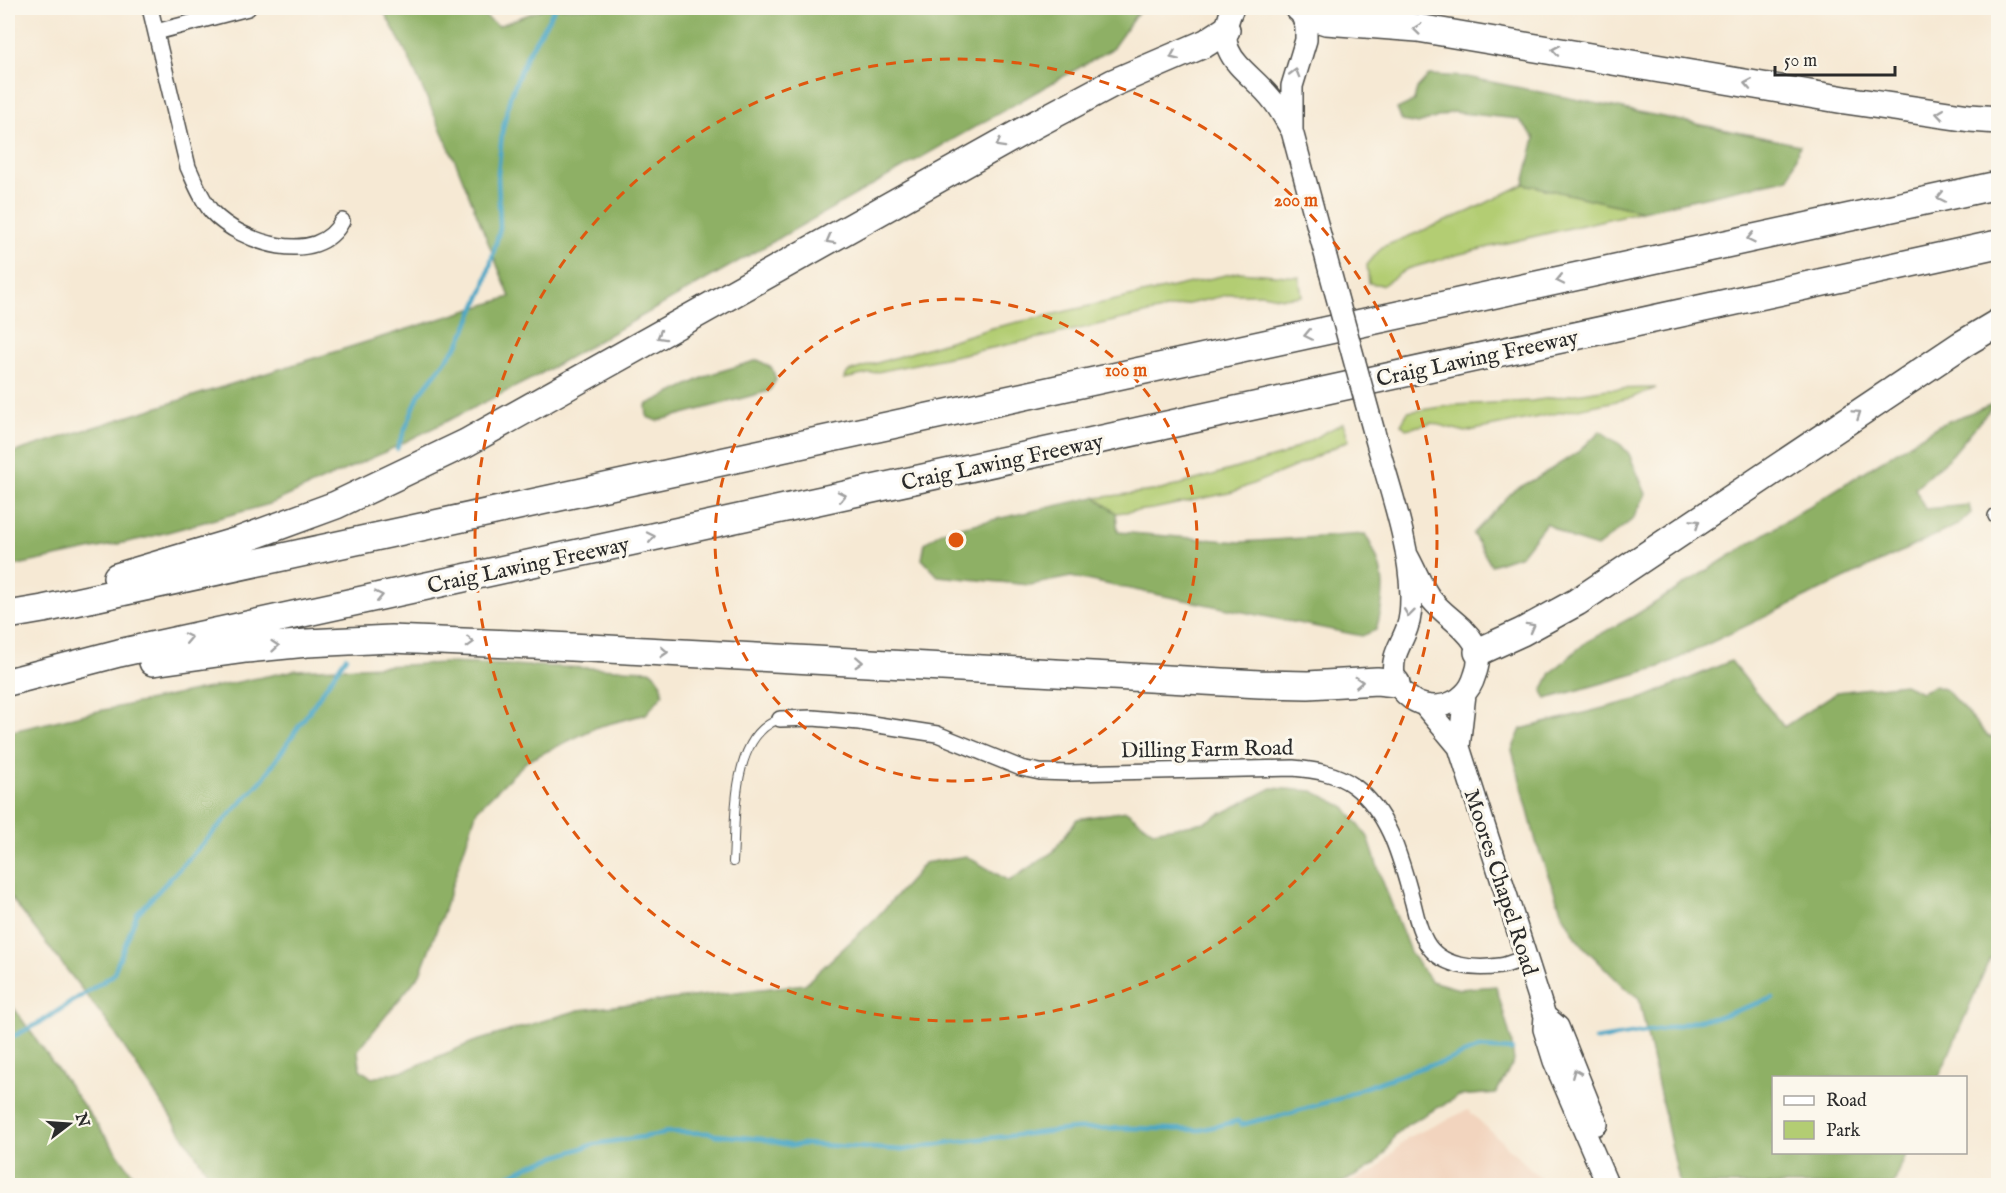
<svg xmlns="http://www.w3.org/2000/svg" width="2006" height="1193" font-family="'IM FELL English',serif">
<rect width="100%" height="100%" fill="#fbf7ec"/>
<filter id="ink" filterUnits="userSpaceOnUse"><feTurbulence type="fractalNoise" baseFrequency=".0167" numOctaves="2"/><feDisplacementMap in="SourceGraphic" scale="12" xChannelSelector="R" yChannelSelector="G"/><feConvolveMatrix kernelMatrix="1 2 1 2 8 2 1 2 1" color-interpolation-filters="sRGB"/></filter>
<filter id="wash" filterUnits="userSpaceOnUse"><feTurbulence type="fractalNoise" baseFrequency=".008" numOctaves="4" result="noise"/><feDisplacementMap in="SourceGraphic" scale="24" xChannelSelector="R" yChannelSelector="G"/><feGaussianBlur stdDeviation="1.35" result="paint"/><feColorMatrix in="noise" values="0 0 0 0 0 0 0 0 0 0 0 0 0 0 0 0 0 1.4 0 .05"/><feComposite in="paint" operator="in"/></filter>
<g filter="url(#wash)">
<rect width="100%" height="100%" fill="#f6e9d4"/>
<path fill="#f2d4be" d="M1468,1110l80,75h-205l32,-14 32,-33z"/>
<path fill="#b3cd73" stroke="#6f7c4f" stroke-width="1.5" d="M1524,184l118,27 -182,43 -53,15 -24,16 -14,-2 -2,-18 15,-18 88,-36z
M1239,272l60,5 3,19 -19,2 -21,-4h-30l-188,43 -200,42 4,-7 144,-44z
M1656,388l-25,10 -166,34 -33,-9 -26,6 -5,-5 7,-12 47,-7 77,-4 76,-12z
M1343,423l6,17 -55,27 -61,25 -80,17 -37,4 -21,-15 66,-8 121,-35z"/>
<path fill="#8eb065" stroke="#5c6e48" stroke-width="1.5" d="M382,8h91l25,18 47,-18h596l-29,41 -579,329 -148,74 -115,52 -124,34 -138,29v-113l502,-157 -53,-132 -51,-113z
M1429,75l38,2 333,68 -11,33 -147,33 -118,-27 11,-46 -17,-19 -66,-7 -34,12 -16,-3 -5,-12 17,-8 3,-13z
M758,360l14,8 4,12 -7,11 -112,30 -10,-4 -1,-12 65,-31z
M1995,403l-43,52 -37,33 10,21 44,-4 2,8 -12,11 -299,143 -114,32 -4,-8 9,-18 35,-31 48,-26 305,-191z
M1600,431l21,14 8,9 17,40 -13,25 -36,28 -25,-8 -26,-16 -25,32 -30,10 -18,-31 41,-44 25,-13 39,-25z
M1095,497l21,16 2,19 123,10 124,-8c21,35 22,58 11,96l-14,6 -291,-59 -41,8 -92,-9 -16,-17 3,-16 18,-12z
M1731,661l53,66 53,-35 67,-8 17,8 14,-6 11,4 43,47h9v224l-8,-3 -51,119 -165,1v74l133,1 -14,32h-213l-41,-187 -13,-9 -47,-47 -17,-29 -25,-68 -25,-95 9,-21 122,-31z
M446,663l204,7 10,10 3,14 -17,20 -49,13 -70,34 -50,49 -33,100 -24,64 -62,76 2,19 12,9 37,-9 64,-27 106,-32 226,-26 71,-66 39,-43 9,-12 42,-7 43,25 44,-29 24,-33 49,-8 27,20 52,-9 67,-34 41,3 32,16 23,30 13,40 30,77 20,27 28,8 37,-3 15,53 3,22 -18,32 -37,3 -51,28 -13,11 -9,17 -11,12 -14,9 -25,12h-1120l-108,-162 -100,-129v-162l86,-20 202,-42z
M8,1000l130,182 2,3h-132z"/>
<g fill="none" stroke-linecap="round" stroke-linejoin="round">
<path stroke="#47a6c6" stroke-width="4.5" d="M397,449l22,-54 41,-53 24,-54 16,-60 -2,-54 4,-41 8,-36 17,-42 28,-47
M8,1039l33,-17 72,-47 24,-61 126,-135 83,-122
M1595,1040l68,-11 40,-10 12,-1 58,-20
M487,1186l44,-21 64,-21 68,-10 2,-2 45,1 5,2 47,4 30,7 11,-2 100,6 49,-8 123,-13 54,-1 71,2 38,-9 3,4 18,-5 17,-3 62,-18 22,-10 69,-24 12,-2 38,-15 33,2"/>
</g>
</g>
<g filter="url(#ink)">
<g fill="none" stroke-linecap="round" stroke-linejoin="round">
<defs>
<path id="service" d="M1995,534l3,-4
M733,862c3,-43 -3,-127 47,-143"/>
<path id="minor" d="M150,8l38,159c7,15 13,32 24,45 29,31 106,56 130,9
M156,32l92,-24
M1996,516l2,1
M780,719l33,-1 46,4 78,12 84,34 19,4 29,1 224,-5c21,2 44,5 61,18 37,28 47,75 59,117 3,13 6,27 13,39 14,25 48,28 74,24 9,-1 18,-6 26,-9"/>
<path id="secondary" d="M1233,8c-24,50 17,61 41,94 7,9 12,19 18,29
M1299,8l7,18v14l-14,46v45l38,141
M1374,432c14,52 36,110 37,164 0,11 0,22 -4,32 -6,17 -16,28 -13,47 3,14 17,27 31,30 14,3 29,-1 38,-10 6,-5 10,-13 12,-20 15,-38 -24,-51 -44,-76 -10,-13 -16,-30 -24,-44
M1465,694l-6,53 86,269 -1,13 10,32 54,125
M1424,705l35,42
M1545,1016l13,11 39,97"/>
<path id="motorway" d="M1299,8l11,8 16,5 92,7 427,72 125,18 28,2
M117,577l121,-36 98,-36 130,-62 568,-318 79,-42 93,-40 20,-13
M8,615l35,-6 1955,-424
M1478,652l44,-20 55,-30 384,-257 37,-22
M153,662l93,-13 61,-6 84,-4 143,6 726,39 48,1 69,-4 19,2
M8,682l111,-29 1879,-409"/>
</defs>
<use href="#service" stroke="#494844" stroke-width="10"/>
<use href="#minor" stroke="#494844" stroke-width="18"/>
<use href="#secondary" stroke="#494844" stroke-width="24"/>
<use href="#motorway" stroke="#494844" stroke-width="30"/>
<use href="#service" stroke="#fff" stroke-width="8"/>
<use href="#minor" stroke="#fff" stroke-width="15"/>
<use href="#secondary" stroke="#fff" stroke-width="21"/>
<use href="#motorway" stroke="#fff" stroke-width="27"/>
<defs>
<path id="secondary-bridge" d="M1330,272l44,160"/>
</defs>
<use href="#secondary-bridge" stroke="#494844" stroke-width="24" stroke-linecap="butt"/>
<use href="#secondary-bridge" stroke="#fff" stroke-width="21"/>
</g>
<defs><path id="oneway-chevron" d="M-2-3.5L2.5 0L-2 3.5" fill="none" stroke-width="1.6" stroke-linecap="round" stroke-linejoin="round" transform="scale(1.5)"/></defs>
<g stroke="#a0a0a0">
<use href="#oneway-chevron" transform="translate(1417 29) rotate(-174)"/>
<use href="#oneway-chevron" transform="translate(1556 50) rotate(-170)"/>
<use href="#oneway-chevron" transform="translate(1174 56) rotate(157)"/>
<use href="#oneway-chevron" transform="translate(1295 73) rotate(-74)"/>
<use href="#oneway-chevron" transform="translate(1748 84) rotate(-170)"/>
<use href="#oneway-chevron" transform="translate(1940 114) rotate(-172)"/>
<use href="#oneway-chevron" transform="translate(1000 144) rotate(151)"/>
<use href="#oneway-chevron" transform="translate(1941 197) rotate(168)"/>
<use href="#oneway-chevron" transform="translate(1751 238) rotate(168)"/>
<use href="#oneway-chevron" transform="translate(830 240) rotate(151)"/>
<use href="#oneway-chevron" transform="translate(1560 280) rotate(168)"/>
<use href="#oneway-chevron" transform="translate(1308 335) rotate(168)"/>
<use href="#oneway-chevron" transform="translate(661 336) rotate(151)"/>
<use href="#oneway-chevron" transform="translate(1857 414) rotate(-34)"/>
<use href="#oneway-chevron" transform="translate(842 496) rotate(-12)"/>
<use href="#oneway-chevron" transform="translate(1696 523) rotate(-34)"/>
<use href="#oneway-chevron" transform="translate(651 537) rotate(-12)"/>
<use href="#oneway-chevron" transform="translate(379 596) rotate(-12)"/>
<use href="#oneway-chevron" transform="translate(1409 613) rotate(97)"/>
<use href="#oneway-chevron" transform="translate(1531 627) rotate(-29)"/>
<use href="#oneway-chevron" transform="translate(188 638) rotate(-12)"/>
<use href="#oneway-chevron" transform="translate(470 642) rotate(2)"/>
<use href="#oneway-chevron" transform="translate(275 646) rotate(-5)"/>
<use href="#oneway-chevron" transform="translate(664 652) rotate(3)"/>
<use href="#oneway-chevron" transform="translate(859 662) rotate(3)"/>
<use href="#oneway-chevron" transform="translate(1359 682) rotate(-3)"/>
<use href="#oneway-chevron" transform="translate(1576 1073) rotate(-112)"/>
</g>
</g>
<g fill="none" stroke="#df570e" stroke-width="3" stroke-dasharray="10 8">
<circle cx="956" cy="540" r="241"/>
<circle cx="956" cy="540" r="481"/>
</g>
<g text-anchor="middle" stroke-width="6" stroke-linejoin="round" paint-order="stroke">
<g font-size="22" fill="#2b2b2b" stroke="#fbf7ec">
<text transform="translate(1477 357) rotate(-12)" y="8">Craig Lawing Freeway</text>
<text transform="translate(1002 461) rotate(-12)" y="8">Craig Lawing Freeway</text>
<text transform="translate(528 564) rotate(-12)" y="8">Craig Lawing Freeway</text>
<text transform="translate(1207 748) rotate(-1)" y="8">Dilling Farm Road</text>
<text transform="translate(1502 882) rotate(72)" y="8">Moores Chapel Road</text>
</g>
</g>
<circle cx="956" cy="540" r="9" fill="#df570e" stroke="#fbf7ec" stroke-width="3"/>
<g font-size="18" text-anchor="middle" font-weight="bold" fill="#df570e" stroke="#fbf7ec" stroke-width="6" stroke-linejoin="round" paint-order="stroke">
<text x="1296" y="206">200 m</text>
<text x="1126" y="376">100 m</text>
</g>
<rect width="2006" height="1193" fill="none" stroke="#fbf7ec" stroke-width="30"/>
<rect x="1772" y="1076" width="195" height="78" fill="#fbf7ec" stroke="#a8a59f" stroke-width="1.5"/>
<rect x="1784" y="1096" width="30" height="9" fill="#ffffff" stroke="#a8a59f" stroke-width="1.5"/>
<text x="1826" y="1106" font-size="18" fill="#2b2b2b">Road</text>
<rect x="1784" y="1121" width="30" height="18" fill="#b3cd73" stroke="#a8a59f" stroke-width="1.5"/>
<text x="1826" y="1136" font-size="18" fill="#2b2b2b">Park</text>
<g transform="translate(69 1124) rotate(73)" stroke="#fbf7ec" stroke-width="4.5" paint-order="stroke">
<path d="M0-4.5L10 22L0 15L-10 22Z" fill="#2b2b2b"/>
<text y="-9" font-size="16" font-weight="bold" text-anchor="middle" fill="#2b2b2b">N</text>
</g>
<path d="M1775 66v9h120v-9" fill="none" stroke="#2b2b2b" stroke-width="3"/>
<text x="1784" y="66" font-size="18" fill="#2b2b2b" stroke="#fbf7ec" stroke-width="4.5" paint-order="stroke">50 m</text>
</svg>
